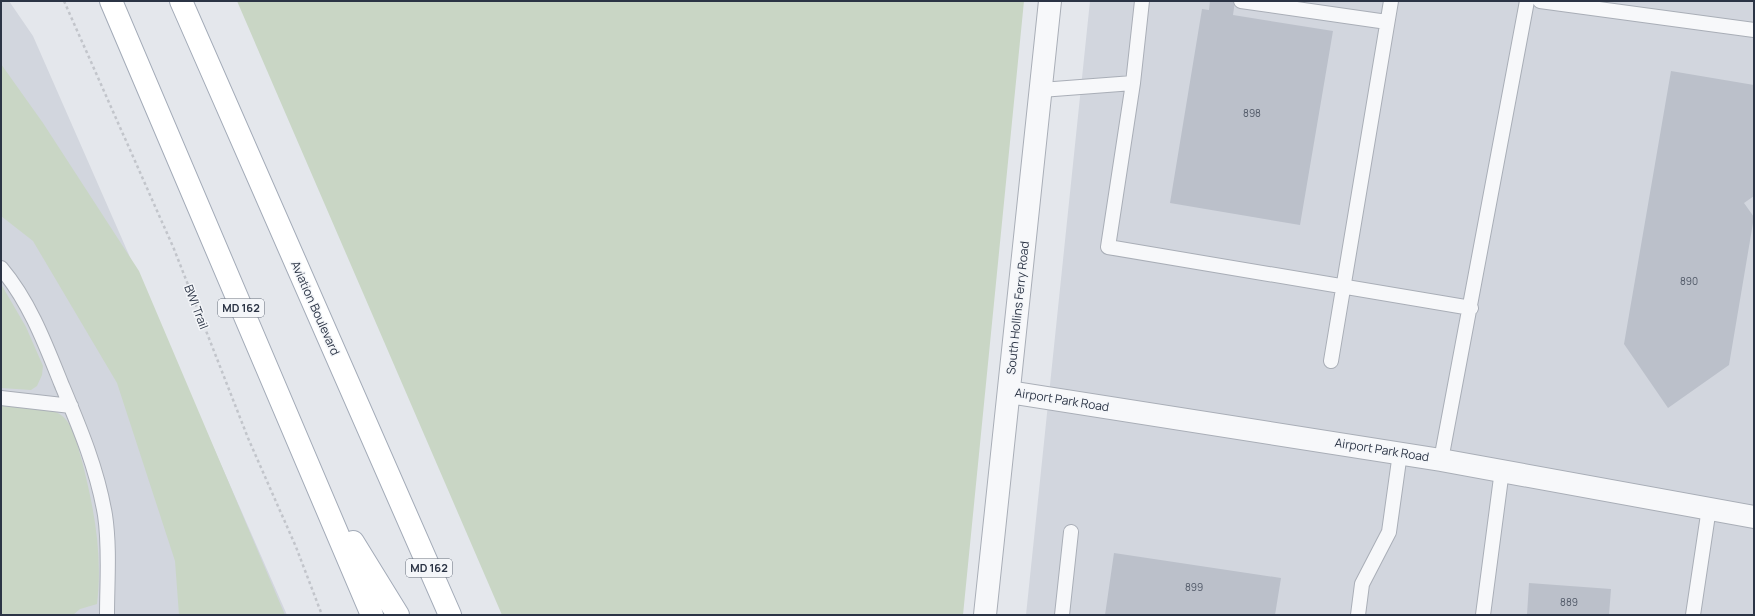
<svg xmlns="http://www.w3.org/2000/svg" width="1755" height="616" font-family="Manrope,sans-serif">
<rect width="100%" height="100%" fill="#e4e7ec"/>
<path fill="#d2d6de" d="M1,1h8l24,35 254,579h-286z
M1090,1h664v614h-728z"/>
<path fill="#c9d6c5" d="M237,1h787l-61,614h-461z
M1,64l42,59 96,148 146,344h-106l-4,-54 -58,-178 -84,-142 -32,-25z
M1,284l25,43 17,39 -1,9 -5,11 -6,4 -30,-2z
M1,404c16,2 47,1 60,11 12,8 17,32 21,46 12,47 21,94 15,143l-17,5 -7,6h-72z"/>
<path fill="#bbc0ca" d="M1210,1h25l-2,14 100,16 -33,194 -130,-22 32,-194 7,1z
M1671,71l83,14v111l-10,7 10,14 -25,148 -61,43 -44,-64z
M1114,553l167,25 -6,37h-170z
M1529,583l82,6 -2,26h-82z"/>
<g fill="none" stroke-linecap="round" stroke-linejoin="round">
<defs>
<path id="lane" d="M1241,1l146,21
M1540,1l214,29
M1133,83l-25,164 363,61
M1041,90l92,-7 9,-82
M1,268c28,33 44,75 60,115 18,43 36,85 44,132 5,33 2,67 2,100
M1331,361l60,-360
M1,398l70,8
M1441,460l86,-459
M1062,615l9,-83
M1358,615l4,-31 27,-52 11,-79
M1483,615l19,-145
M1693,615l16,-107"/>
<path id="street" d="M1009,392l432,68 313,57
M985,615l65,-614"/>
<path id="primary" d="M111,1l261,614
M181,1l269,614
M353,542l45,73"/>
</defs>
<use href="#lane" stroke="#a9aeb7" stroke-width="16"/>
<use href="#street" stroke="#a9aeb7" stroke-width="24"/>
<use href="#primary" stroke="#a3abb8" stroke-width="24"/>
<path stroke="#c2c5cb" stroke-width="2.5" stroke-dasharray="3 3" stroke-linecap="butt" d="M64,1l110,248 74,189 48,109 26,68"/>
<use href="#lane" stroke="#f7f8fa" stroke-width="14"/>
<use href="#street" stroke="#f7f8fa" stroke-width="22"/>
<use href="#primary" stroke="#fff" stroke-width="22"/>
</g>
<g text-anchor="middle" stroke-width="3" stroke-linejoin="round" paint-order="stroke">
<g font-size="10" fill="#4f5766">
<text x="1252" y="117">898</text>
<text x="1689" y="285">890</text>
<text x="1194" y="591">899</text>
<text x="1569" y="606">889</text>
</g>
<g fill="#f4f6f9" stroke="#676e7b" stroke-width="1">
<rect x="218" y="299" width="46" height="18" rx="3"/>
<rect x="406" y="559" width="46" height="18" rx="3"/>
</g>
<g font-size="11" font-weight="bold" fill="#2b3445">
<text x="241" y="312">MD 162</text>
<text x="429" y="572">MD 162</text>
</g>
<g font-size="12" fill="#2b3445" stroke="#f4f6f9">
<text transform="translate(196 307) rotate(69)" y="4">BWI Trail</text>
<text transform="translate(315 308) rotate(66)" y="4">Aviation Boulevard</text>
<text transform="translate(1018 308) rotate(-84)" y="4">South Hollins Ferry Road</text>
<text transform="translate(1062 400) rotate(9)" y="4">Airport Park Road</text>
<text transform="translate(1382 450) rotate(9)" y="4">Airport Park Road</text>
</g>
</g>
<rect width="1755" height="616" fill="none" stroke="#2b3445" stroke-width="4"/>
</svg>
